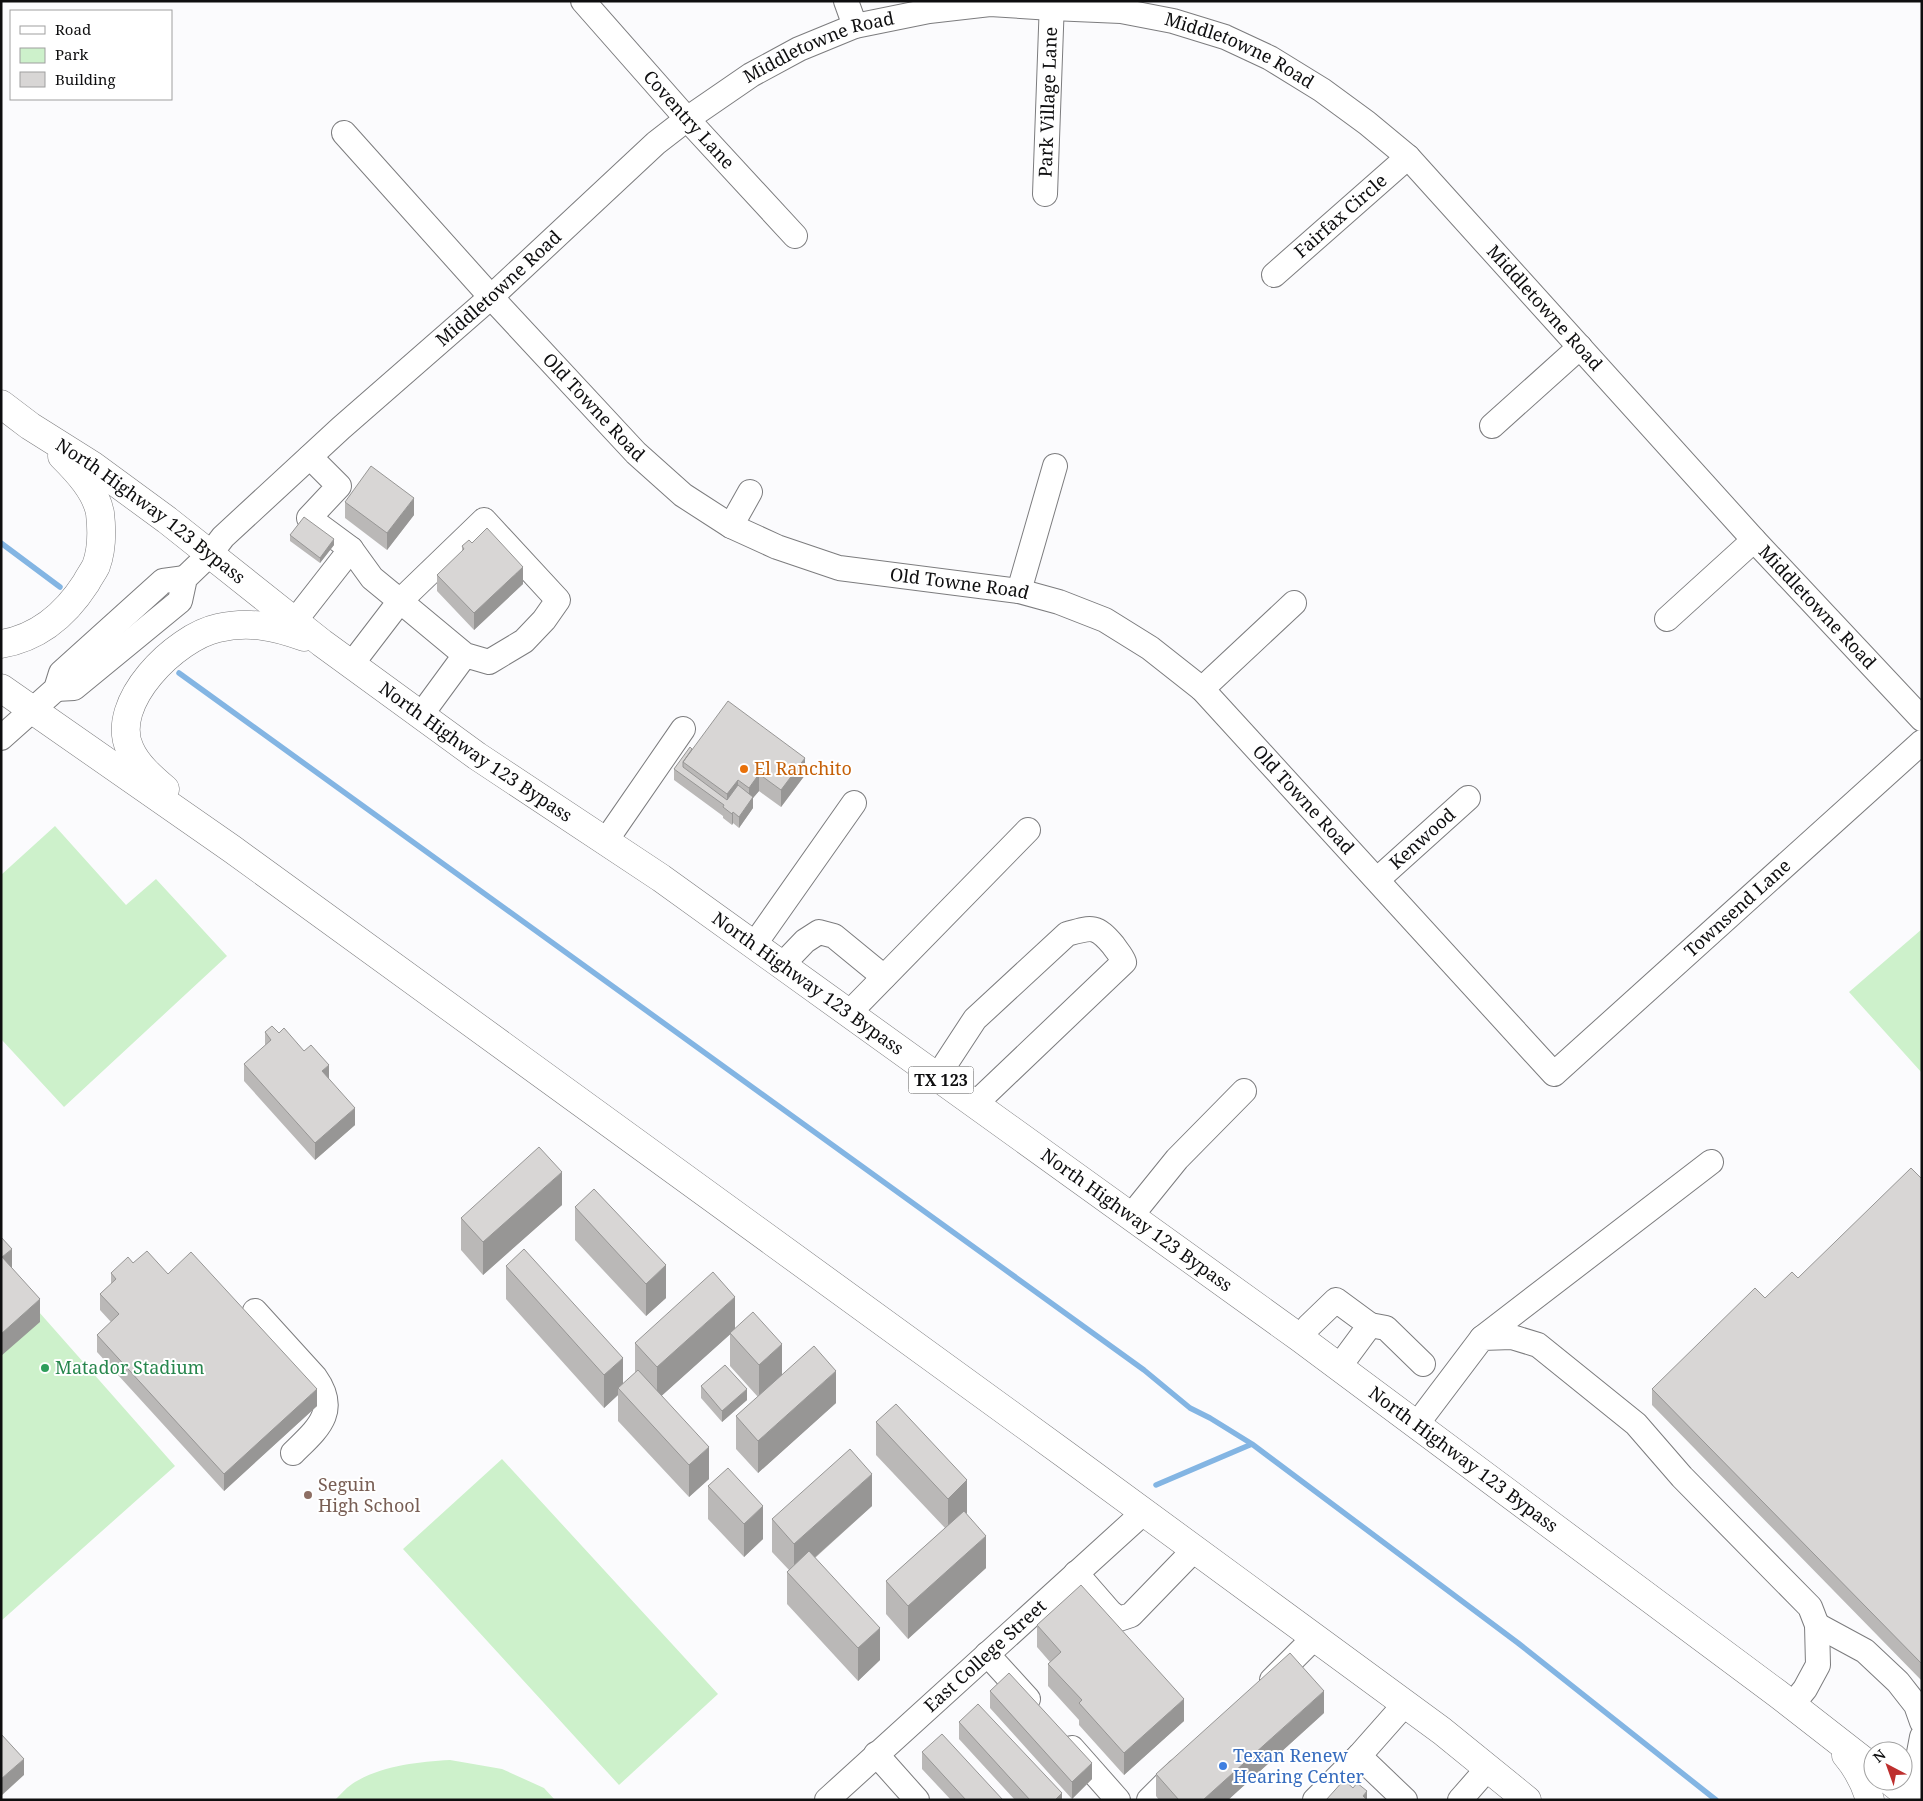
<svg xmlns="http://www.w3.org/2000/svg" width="1923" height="1801" font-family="'Noto Serif',serif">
<rect width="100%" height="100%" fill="#fbfbfd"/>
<path fill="#cdf1cb" d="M55,826l71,79 30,-26 71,77 -163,151 -63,-68v-164z
M1922,929v144l-73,-81z
M1,1269l174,197 -174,155z
M502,1459l216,235 -99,91 -216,-236z
M450,1760l52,9 42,19 11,12h-220c6,-6 13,-14 20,-18 29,-17 63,-20 95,-22z"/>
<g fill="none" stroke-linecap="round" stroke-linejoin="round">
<path stroke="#83b5e3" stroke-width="5.5" d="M1,543l59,44
M179,673l965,697 46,38 20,10 42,26 266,199 198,157
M1156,1485l96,-41"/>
<defs>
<g id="minor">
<path id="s1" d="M583,1l104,118 108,117"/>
<path d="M846,1l9,25"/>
<path id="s2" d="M344,133l147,164 145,156 47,42 48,31 46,21 62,21 180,23 40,11 46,18 45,28 52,41 352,385 368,-332"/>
<path id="s3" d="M1045,194l7,-193"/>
<path id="s4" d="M1274,275l134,-118"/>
<path d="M1492,426l88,-79"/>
<path d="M310,457l29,29 -30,32 42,31 21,29 28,23 -49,64"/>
<path d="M731,526l19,-34"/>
<path d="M1019,591l36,-125"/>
<path d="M1667,619l87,-79"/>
<path d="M294,622l57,-73"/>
<path id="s5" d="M56,689l18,-1 106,-87 5,-23 25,-24 13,-17 118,-109 150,-131 165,-154 31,-24 64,-44 48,-26 56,-23 74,-15 61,-7 62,4 69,3 52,10 52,16 45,21 52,32 45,33 41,34 346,383 168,179"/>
<path d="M1202,689l92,-86"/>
<path d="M421,715l44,-60 -65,-54 84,-81 74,80 -14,20 -20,21 -35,21 -24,-7"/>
<path d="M1,738l55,-49 5,-16 102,-92 22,-3"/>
<path d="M605,842l78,-113"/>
<path id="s6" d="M1378,879l90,-81"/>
<path d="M754,945l100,-142"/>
<path d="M782,965l23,-24 14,-9 15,4 50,41"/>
<path d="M849,1013l179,-183"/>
<path d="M937,1077l38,-58 92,-85c25,-7 29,-9 46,11 4,6 9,11 11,17l-149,142"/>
<path d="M1131,1216l46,-57 67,-68"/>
<path d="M255,1311l60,66c25,35 2,52 -22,76"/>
<path d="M1370,1325l16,3 37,36"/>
<path d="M1300,1338l9,-12 27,-26 34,25 -31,42"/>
<path d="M1482,1338l229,-176"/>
<path d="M1417,1424l65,-86 30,-1 26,8 98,79 46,53 128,130 7,18 1,40 -13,24 -13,16"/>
<path d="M1076,1573l34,39 9,7 12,-4 63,-65"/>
<path d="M1817,1625l48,26 33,31 18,23 6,17"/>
<path d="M987,1654l41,45"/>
<path d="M1272,1680l42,-42"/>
<path d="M1072,1748l46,52"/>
<path d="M876,1754l41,46"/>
<path d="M1359,1756l46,44"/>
<path d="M1907,1794l7,-15 8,-42"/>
<path id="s7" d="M827,1800l316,-287"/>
<path d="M1149,1800l29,-29"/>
<path d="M1315,1800l44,-44 46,-52"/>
<path d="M1460,1800l28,-32"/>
</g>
<g id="major">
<path id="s8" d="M1,404l29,22 62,39 75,55 155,123 155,113 184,122 639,460 478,356 95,74"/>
<path d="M1,644c37,-6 65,-30 85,-61 3,-6 7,-11 10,-17 6,-16 6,-36 4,-53 -4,-22 -23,-42 -38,-57"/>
<path d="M1,688l231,161 834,606 376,276 85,69"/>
<path d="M165,789c-13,-11 -28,-24 -35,-40 -22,-46 46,-112 88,-121 30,-7 57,-2 86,9"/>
<path d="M1846,1755c11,13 19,28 24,45"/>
<path d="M1890,1781l24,19"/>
</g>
</defs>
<use href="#minor" stroke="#7c7c7e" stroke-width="26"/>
<use href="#major" stroke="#7c7c7e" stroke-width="29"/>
<use href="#minor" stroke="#fff" stroke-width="24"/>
<use href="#major" stroke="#fff" stroke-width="28"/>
</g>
<path fill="#bab8b7" d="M345,502l69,13 -27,35 -42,-32z
M290,535l44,10 -14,18 -30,-22z
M472,543l51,41 -49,46 -37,-39v-16l25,-24v-5z
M692,749l113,26 -24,32 -22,-16 -6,7v10l-14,20 -6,-5 -1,2 -9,-7v-2l-49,-36v-11z
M265,1032l14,1 50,46 26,46 -40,35 -71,-79v-17l21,-18z
M1922,1179v502l-270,-276v-16l113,-91 33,-20z
M562,1205l-79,70 -22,-25v-32z
M575,1207l91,91 -20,18 -71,-76z
M133,1263l35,11 149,132 -93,85 -127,-139v-17l14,-13 -11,-12v-16l11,-10v-11z
M506,1266l117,118 12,-11v-30l100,-14 47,45 54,29 -78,70 -22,-24v-33l22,-19 -28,-31v-32l-69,62 48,83 -20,18 -71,-76v-26l-14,13 -98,-109z
M701,1386l46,14 -25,22 -21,-24z
M876,1422l91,91 -1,1 20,54 -78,71 -22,-25v-33l59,-53 -69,-73z
M708,1486l55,53 -19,18 -36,-38z
M872,1506l-57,52 65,102 -22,21 -71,-77v-32l2,-2 -17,-18v-33z
M1037,1625l147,96 -60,54 -45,-50v-5l-31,-34v-22l2,-2 -13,-15z
M990,1691l102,88 -20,20 -82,-91z
M1324,1713l-96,87h-69l-3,-4v-22z
M959,1722l103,78h-47l-56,-61z
M922,1752l81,48h-52l-29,-31z"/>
<path fill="#979695" d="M414,498v17l-27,35v-17z
M334,539v6l-14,18v-5z
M523,567v17l-49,46v-17z
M805,758v17l-24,32v-17z
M759,774v17l-6,7v10l-14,20v-11l10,-14v-15z
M738,780v16l-11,15v-17z
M733,812v11l-1,2v-11z
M329,1065v16l-7,-10z
M355,1108v17l-40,35v-17z
M562,1172v33l-79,70v-33z
M12,1249v22l-10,-14z
M666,1265v33l-20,18v-32z
M735,1297v33l-78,70v-33z
M40,1299v23l-39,34v-22z
M782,1344v33l-23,21v-33z
M623,1358v33l-5,-3v7l-14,13v-33z
M836,1371v32l-78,70v-32z
M317,1389v17l-93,85v-17z
M747,1389v11l-25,22v-11z
M709,1447v32l-20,18v-32z
M872,1474v32l-78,70v-32z
M967,1480v33l-19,18v-32z
M763,1506v33l-19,18v-33z
M986,1536v32l-78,71v-33z
M880,1628v32l-22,21v-33z
M1324,1691v22l-96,87h-25z
M1184,1699v22l-60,54v-22z
M24,1759v16l-23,21v-17z
M1092,1763v16l-20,20v-17z
M1367,1791v9l-4,-4z
M1062,1793v7h-7z"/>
<path fill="#d8d6d5" stroke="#979695" d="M371,466l43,32 -27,35 -42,-31z
M304,517l30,22 -14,19 -30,-23z
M487,528l36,39 -49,46 -37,-38 27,-26 -2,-3 7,-6 3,3z
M728,701l77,57 -24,32 -22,-16 -10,14 -11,-8 -11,14 -44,-32z
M690,747l2,2 -9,13v5l44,33 11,-15 15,12 -14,20 -6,-5 -1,2 -9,-7 1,-2 -50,-36z
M272,1026l7,7 5,-5 20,23 7,-6 18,20 -7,6 33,37 -40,35 -71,-79 27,-24 -6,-8z
M539,1147l23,25 -79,70 -22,-24z
M1911,1168l11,11v485l-270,-275 103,-101 10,10 27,-26 6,6z
M594,1189l72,76 -20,19 -71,-77z
M1,1237l11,12 -10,8 38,42 -39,35z
M524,1249l99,109 -19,17 -98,-109z
M147,1251l21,23 23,-22 126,137 -93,85 -127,-139 22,-21 -19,-20 16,-15 -5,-6 17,-16 5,6z
M713,1272l22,25 -78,70 -22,-24z
M753,1312l29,32 -23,21 -29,-32z
M814,1346l22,25 -78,70 -22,-25z
M725,1365l22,24 -25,22 -21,-25z
M638,1370l71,77 -20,18 -71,-77z
M896,1404l71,76 -19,19 -72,-77z
M850,1449l22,25 -78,70 -22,-25z
M728,1468l35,38 -19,18 -36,-38z
M964,1511l22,25 -78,70 -22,-25z
M809,1551l71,77 -22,20 -71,-76z
M1081,1585l103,114 -60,54 -45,-50 3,-3 -34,-36 13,-12 -24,-27z
M1290,1653l34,38 -121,109h-24l-23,-26z
M1009,1673l83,90 -20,19 -82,-91z
M978,1704l84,89 -7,7h-25l-71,-78z
M1,1734l23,25 -23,20z
M942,1734l61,66h-37l-44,-48z
M1344,1780l9,8 4,-5 10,8 -4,5 4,4h-41z"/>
<circle fill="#e8710a" stroke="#fff" stroke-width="2" cx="744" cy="769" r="5"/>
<circle fill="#2e9e5b" stroke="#fff" stroke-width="2" cx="45" cy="1368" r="5"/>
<circle fill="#8d6e63" stroke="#fff" stroke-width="2" cx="308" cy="1495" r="5"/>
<circle fill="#3f7fe0" stroke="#fff" stroke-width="2" cx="1223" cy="1766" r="5"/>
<g text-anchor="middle" stroke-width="4" stroke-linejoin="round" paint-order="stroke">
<rect fill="#fff" stroke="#565657" stroke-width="1" x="908.5" y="1066.5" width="65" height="27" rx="4"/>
<g font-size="16" font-weight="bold" fill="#0e0e0f">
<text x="941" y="1086">TX 123</text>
</g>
<g font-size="18" fill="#0e0e0f" stroke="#fff">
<text dy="6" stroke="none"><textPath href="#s5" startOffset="1011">Middletowne Road</textPath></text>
<text dy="6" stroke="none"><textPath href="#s5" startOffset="1446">Middletowne Road</textPath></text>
<text dy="6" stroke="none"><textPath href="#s3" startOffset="92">Park Village Lane</textPath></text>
<text dy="6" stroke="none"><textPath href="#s1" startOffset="159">Coventry Lane</textPath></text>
<text dy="6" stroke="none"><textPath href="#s4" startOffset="89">Fairfax Circle</textPath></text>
<text dy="6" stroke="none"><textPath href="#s5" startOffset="606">Middletowne Road</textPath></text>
<text dy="6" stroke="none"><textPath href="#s5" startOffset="1851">Middletowne Road</textPath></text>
<text dy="6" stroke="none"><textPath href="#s2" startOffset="371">Old Towne Road</textPath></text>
<text dy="6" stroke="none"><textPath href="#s8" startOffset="184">North Highway 123 Bypass</textPath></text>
<text dy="6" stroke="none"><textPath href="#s2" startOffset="791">Old Towne Road</textPath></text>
<text dy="6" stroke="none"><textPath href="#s5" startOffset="2256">Middletowne Road</textPath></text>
<text dy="6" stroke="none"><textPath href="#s8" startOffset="589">North Highway 123 Bypass</textPath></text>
<text dy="6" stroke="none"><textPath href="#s2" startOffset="1211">Old Towne Road</textPath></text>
<text dy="6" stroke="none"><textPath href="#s6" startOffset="60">Kenwood</textPath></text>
<text dy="6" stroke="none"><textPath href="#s2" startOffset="1830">Townsend Lane</textPath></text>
<text dy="6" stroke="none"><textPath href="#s8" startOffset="994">North Highway 123 Bypass</textPath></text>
<text dy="6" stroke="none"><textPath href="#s8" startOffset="1399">North Highway 123 Bypass</textPath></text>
<text dy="6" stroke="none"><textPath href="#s8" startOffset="1804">North Highway 123 Bypass</textPath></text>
<text dy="6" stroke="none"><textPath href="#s7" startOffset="214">East College Street</textPath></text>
</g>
<g font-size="18" fill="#c56008" stroke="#fff" text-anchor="start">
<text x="754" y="775">El Ranchito</text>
</g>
<g font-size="18" fill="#27864d" stroke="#fff" text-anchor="start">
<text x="55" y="1374">Matador Stadium</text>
</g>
<g font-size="18" fill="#785e54" stroke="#fff" text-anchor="start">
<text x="318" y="1491">Seguin<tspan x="318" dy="21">High School</tspan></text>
</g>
<g font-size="18" fill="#366cbe" stroke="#fff" text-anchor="start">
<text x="1233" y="1762">Texan Renew<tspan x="1233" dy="21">Hearing Center</tspan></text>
</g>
</g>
<rect width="1923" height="1801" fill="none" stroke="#0e0e0f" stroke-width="5"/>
<rect x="10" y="10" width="162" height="90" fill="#ffffff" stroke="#9f9f9f"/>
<rect x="20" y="26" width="25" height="8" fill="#ffffff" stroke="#9f9f9f"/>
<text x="55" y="35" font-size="15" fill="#0e0e0f">Road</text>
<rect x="20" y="48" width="25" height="15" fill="#cdf1cb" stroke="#9f9f9f"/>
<text x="55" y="60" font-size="15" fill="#0e0e0f">Park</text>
<rect x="20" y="72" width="25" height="15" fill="#d8d6d5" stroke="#9f9f9f"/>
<text x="55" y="85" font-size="15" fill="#0e0e0f">Building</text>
<g transform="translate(1888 1766) rotate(319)"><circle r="24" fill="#ffffff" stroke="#9f9f9f"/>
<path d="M0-4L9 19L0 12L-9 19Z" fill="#be2f2e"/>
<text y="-8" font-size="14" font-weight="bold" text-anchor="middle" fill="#0e0e0f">N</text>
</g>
</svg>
